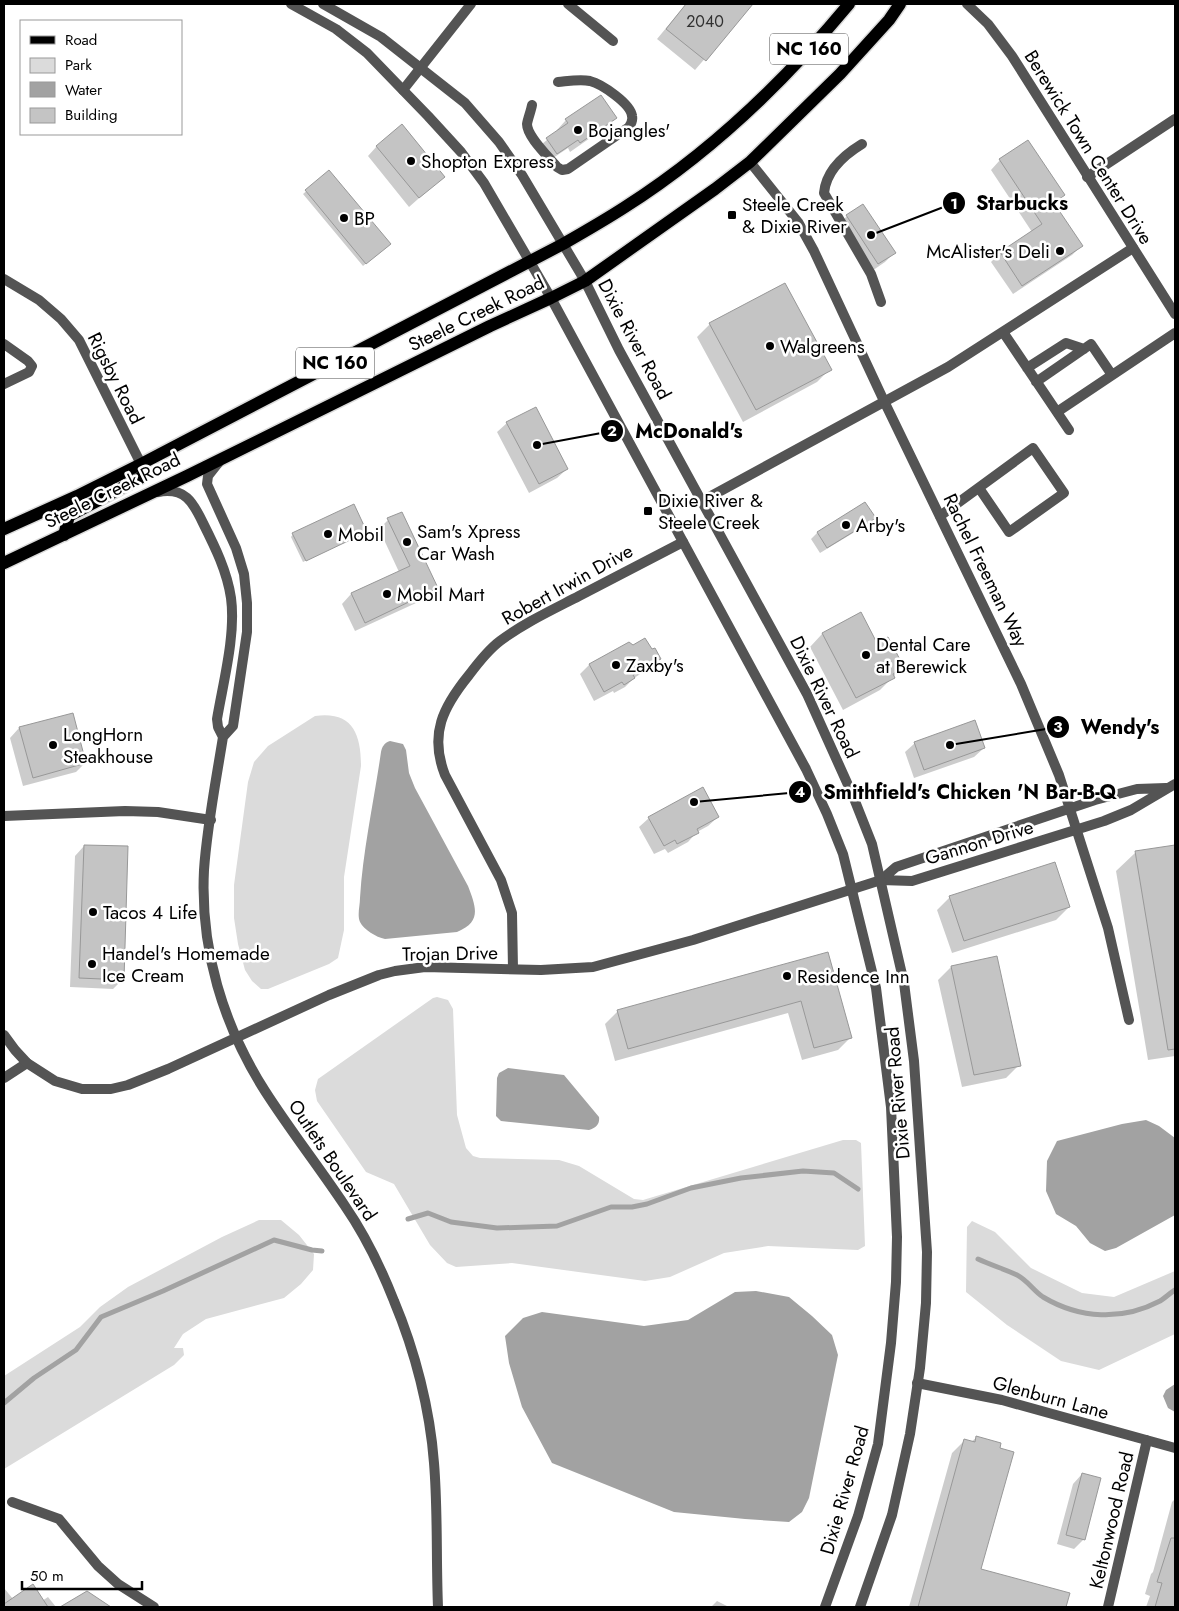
<svg xmlns="http://www.w3.org/2000/svg" width="1179" height="1611" font-family="Jost,sans-serif">
<rect width="100%" height="100%" fill="#fff"/>
<path fill="#dbdbdb" d="M315,716c37,-5 46,17 46,50l-17,111v53l-6,28 -9,6 -44,18 -17,7h-7l-9,-8 -7,-11 -7,-26 -4,-26v-33l14,-103 6,-20 14,-16z
M437,997l11,3 5,9 4,106 9,33 7,8 7,2 79,2 20,6 55,33 9,1 200,-60h13l5,3 4,103 -7,4 -90,-4 -44,7 -54,24 -25,4 -133,-18 -56,4 -9,-4 -17,-18 -36,-61 -28,-12 -49,-71 -2,-11 3,-11 115,-81z
M259,1220h22l18,15 15,19 -1,16 -12,14 -17,14 -78,21 -23,15 -9,14h9l1,7 -10,10 -170,104v-93l76,-49 20,-20 28,-20 94,-50z
M972,1221l23,11 36,36 51,25 32,4 61,-26v63l-76,36 -38,-9 -54,-36 -41,-33 1,-65z"/>
<path fill="#a2a2a2" d="M390,741l13,3 3,6 3,23 6,15 53,98c8,21 14,36 -11,46l-72,7c-9,-2 -21,-9 -25,-17 -3,-7 0,-16 0,-24 3,-49 14,-97 21,-146 1,-5 3,-9 9,-11z
M508,1068l56,7 35,42c1,7 -3,11 -10,13l-88,-9 -5,-5 1,-38 2,-5z
M1146,1120l13,6 16,12v77l-59,33 -11,3 -15,-8 -14,-17 -20,-12 -10,-23 1,-30 10,-20 65,-17z
M756,1291l33,6 23,19 20,19 6,20 -29,143 -7,14 -13,10 -44,-3 -71,-7 -122,-49 -30,-56 -13,-44 -4,-27 18,-18 19,-6 102,14 44,-6 47,-28z
M1175,1384v28l-7,-4 -5,-12 3,-6z"/>
<path fill="#0003" d="M686,4h66l-57,66 -38,-31z
M616,118l-10,9 -36,25 -2,-4 -21,14 -10,-14 21,-17 -1,-1 9,-10z
M377,146l66,31 -34,30 -41,-51z
M1000,160l64,35 -10,10 27,41 -9,9 -59,39 -22,-32 9,-9 32,-21 -41,-62z
M329,172l57,75 -23,19 -60,-72z
M863,206l31,47 -9,9 -16,11 -32,-47 10,-10z
M710,324l120,45 -13,13 -74,40 -46,-85z
M507,423l60,46 -10,9 -28,15 -32,-61z
M865,504l9,14 -6,6 -48,29 -9,-14 6,-6z
M388,520l48,68 -9,10 -72,33 -13,-27 9,-10 48,-22 -20,-43z
M366,532l-63,30 -12,-25 2,-3z
M860,614l16,30 27,23 -23,23 -37,20 -33,-63 12,-13z
M629,643l4,4 27,12 -10,9 -16,10 -9,9 -11,6 -1,-2 -19,10 -14,-27 9,-9z
M72,714l13,49 -9,9 -53,14 -13,-48 9,-10z
M915,743l69,5 -10,9 -60,21 -9,-26z
M718,817l-10,9 -11,6 -9,10 -20,11 -3,-4 -11,5 -15,-27 10,-9z
M84,846l39,133 -10,10 -43,-2 5,-131z
M1175,846v210l-27,4 -32,-189 19,-18z
M950,897l119,10 -13,13 -104,33 -15,-43z
M827,953l24,84 -13,13 -36,10 -14,-47 -173,48 -10,-37 13,-13z
M996,958l23,107 -13,13 -44,9 -24,-107 13,-13z
M977,1437l3,133 88,24 -3,13h-156l43,-154 13,-13 6,2z
M1082,1474l2,65 -10,10 -17,-5 16,-60z
M1175,1499v108h-29l4,-11 -5,-2 6,-20 2,-2 19,-70z
M4,1588l9,11 29,2 6,-4 8,10h-52z
M717,1601l12,6h-18z"/>
<g fill="none" stroke-linecap="round" stroke-linejoin="round">
<path stroke="#a2a2a2" stroke-width="5" d="M408,1219l20,-6 23,9 46,6 60,-2 54,-19h21l15,-3 44,-16 50,-10 62,-7 31,2 24,16
M978,1259c13,6 26,10 39,16 10,5 17,16 26,22 37,22 79,24 117,4 5,-3 10,-8 15,-11
M4,1403l30,-25 42,-28 25,-33 62,-26 111,-51 38,10 10,1"/>
</g>
<path fill="#c4c4c4" stroke="#989898" d="M686,4h67l-47,57 -40,-32z
M601,95l16,23 -37,25 -2,-3 -21,14 -11,-16 22,-15 -3,-4z
M402,124l43,53 -26,21 -43,-52z
M1028,140l37,55 -11,8 29,43 -61,40 -22,-34 42,-28 -43,-65z
M329,170l62,74 -25,20 -61,-74z
M863,204l33,49 -18,11 -32,-49z
M785,283l47,87 -76,40 -47,-87z
M536,407l32,62 -29,15 -33,-62z
M865,502l11,16 -49,30 -10,-16z
M354,504l13,28 -61,29 -14,-28z
M402,512l36,76 -73,35 -14,-30 59,-27 -23,-48z
M861,612l16,31 11,-6 16,30 -11,7 2,4 -39,20 -34,-65z
M645,638l7,11 3,-1 6,11 -28,16 2,3 -11,7 -2,-3 -18,10 -15,-28 40,-22 4,3z
M73,713l13,50 -53,15 -14,-51z
M975,720l10,28 -61,22 -10,-28z
M703,787l16,30 -22,12 2,4 -22,11 -2,-4 -11,6 -16,-29z
M84,845l44,1 -4,134 -45,-2z
M1175,845v204l-7,1 -33,-199z
M1055,862l15,45 -106,34 -15,-45z
M828,952l24,86 -38,10 -13,-47 -173,48 -11,-39z
M997,956l24,110 -47,9 -23,-109z
M976,1436l25,7 -1,5 14,4 -33,117 89,24 -4,14h-148l46,-168 11,3z
M1082,1473l19,5 -16,62 -19,-5z
M1171,1538h4v69h-20l7,-24 -5,-1z
M33,1584l15,23h-44v-3z
M87,1591l24,16h-51z"/>
<g fill="none" stroke-linecap="round" stroke-linejoin="round">
<defs>
<path id="primary" d="M4,529l73,-33 64,-32 422,-220c21,-12 42,-24 62,-37 85,-54 160,-126 224,-203
M64,535l5,-19 73,-39 2,-5 -3,-8
M4,563l183,-87 303,-150 61,-28 34,-17 130,-92 35,-27 90,-88 49,-54 11,-16"/>
</defs>
<use href="#primary" stroke="#dbdbdb" stroke-width="15"/>
<path stroke="#545454" stroke-width="10" d="M568,4l45,37
M532,105c-1,6 -4,13 -5,19 0,13 22,33 30,43l5,3 6,-1 61,-42c2,-3 4,-7 3,-11 -1,-12 -30,-32 -42,-35 -10,-2 -21,0 -32,1
M862,144c-18,11 -36,26 -38,49l47,81 10,28
M1087,177l88,-58
M1003,332l66,98
M4,344l24,17 4,5 -3,6 -25,12
M1027,368l39,-25 18,6
M1036,382l55,-38 21,31
M1057,412l118,-79
M702,501l246,-134 185,-119
M940,516l93,-68 31,45 -55,39 -30,-44
M4,816l121,-5 33,1 53,8
M4,1078l23,-15
M12,1502l47,17 39,47 20,18 36,23"/>
<path stroke="#545454" stroke-width="10" d="M967,4l21,20 24,32 163,258
M403,90l68,-86
M750,162l48,60 16,29 70,150 137,283 38,91 49,153 21,92
M4,279l35,21 22,19 18,21 62,124
M219,462l-11,14 -1,8 29,64 8,26 3,29v29l-14,94 -10,11
M158,492c27,-5 35,10 45,31 12,24 24,48 28,75 5,37 -8,85 -14,121l1,8 5,10c-7,44 -16,89 -19,133 -4,79 19,155 61,221 25,39 54,76 80,115 20,29 36,62 49,95 21,50 36,108 40,162 4,48 2,96 4,144
M881,880l15,-13 199,-67 42,-11 29,-1
M513,969l-1,-56 -11,-33 -56,-105c-16,-41 -2,-68 24,-100 9,-12 19,-25 31,-34 24,-18 52,-31 79,-45 35,-18 70,-36 104,-54
M4,1035l11,15 12,13 28,18 27,8h29l17,-4 40,-16 161,-74 50,-20 16,-4 30,-4 116,3 52,-3 100,-27 188,-60 31,1 192,-60 27,-11 44,-26
M917,1383l85,17 173,48
M1108,1607l39,-167"/>
<path stroke="#545454" stroke-width="10" d="M291,4l45,25 31,24 61,63 33,36 23,31 67,115 255,471 21,45 16,40 33,134 15,119 6,130 -1,45 -5,61 -13,101 -20,72 -33,91
M323,4l58,33 84,66 34,39 23,33 63,106 34,69 188,344 46,102 19,48 32,139 10,78 13,191 -1,51 -6,65 -10,66 -18,81 -32,92"/>
<use href="#primary" stroke="#000" stroke-width="12"/>
</g>
<g fill="#000" stroke="#fff" stroke-width="2">
<circle cx="578" cy="130" r="5"/>
<circle cx="411" cy="161" r="5"/>
<rect x="727" y="210" width="10" height="10" rx="2.5"/>
<circle cx="344" cy="218" r="5"/>
<circle cx="1060" cy="251" r="5"/>
<circle cx="770" cy="346" r="5"/>
<rect x="643" y="506" width="10" height="10" rx="2.5"/>
<circle cx="846" cy="525" r="5"/>
<circle cx="328" cy="534" r="5"/>
<circle cx="407" cy="542" r="5"/>
<circle cx="387" cy="594" r="5"/>
<circle cx="866" cy="655" r="5"/>
<circle cx="616" cy="665" r="5"/>
<circle cx="53" cy="745" r="5"/>
<circle cx="93" cy="912" r="5"/>
<circle cx="92" cy="964" r="5"/>
<circle cx="787" cy="976" r="5"/>
</g>
<g text-anchor="middle" stroke-width="5" stroke-linejoin="round" paint-order="stroke">
<g font-size="16" fill="#313131">
<text x="705" y="27">2040</text>
</g>
<g fill="#fff" stroke="#4c4c4c" stroke-width="1">
<rect x="770" y="33.5" width="78" height="31" rx="4"/>
<rect x="296" y="347.5" width="78" height="31" rx="4"/>
</g>
<g font-size="18" font-weight="bold" fill="#000">
<text x="809" y="55">NC 160</text>
<text x="335" y="369">NC 160</text>
</g>
<g font-size="19" fill="#000" stroke="#fff" text-anchor="start">
<text x="588" y="137">Bojangles'</text>
<text x="421" y="168">Shopton Express</text>
<text x="742" y="211">Steele Creek<tspan x="742" dy="22">&amp; Dixie River</tspan></text>
<text x="354" y="225">BP</text>
<text x="1050" y="258" text-anchor="end">McAlister's Deli</text>
<text x="780" y="353">Walgreens</text>
<text x="658" y="507">Dixie River &amp;<tspan x="658" dy="22">Steele Creek</tspan></text>
<text x="856" y="532">Arby's</text>
<text x="417" y="538">Sam's Xpress<tspan x="417" dy="22">Car Wash</tspan></text>
<text x="338" y="541">Mobil</text>
<text x="397" y="601">Mobil Mart</text>
<text x="876" y="651">Dental Care<tspan x="876" dy="22">at Berewick</tspan></text>
<text x="626" y="672">Zaxby's</text>
<text x="63" y="741">LongHorn<tspan x="63" dy="22">Steakhouse</tspan></text>
<text x="103" y="919">Tacos 4 Life</text>
<text x="102" y="960">Handel's Homemade<tspan x="102" dy="22">Ice Cream</tspan></text>
<text x="797" y="983">Residence Inn</text>
</g>
<g font-size="19" fill="#000" stroke="#fff">
<text transform="translate(1089 147) rotate(58)" y="7">Berewick Town Center Drive</text>
<text transform="translate(476 313) rotate(-26)" y="7">Steele Creek Road</text>
<text transform="translate(635 339) rotate(62)" y="7">Dixie River Road</text>
<text transform="translate(116 378) rotate(63)" y="7">Rigsby Road</text>
<text transform="translate(112 490) rotate(-26)" y="7">Steele Creek Road</text>
<text transform="translate(986 570) rotate(64)" y="7">Rachel Freeman Way</text>
<text transform="translate(567 584) rotate(-29)" y="7">Robert Irwin Drive</text>
<text transform="translate(825 697) rotate(64)" y="7">Dixie River Road</text>
<text transform="translate(979 842) rotate(-17)" y="7">Gannon Drive</text>
<text transform="translate(450 953) rotate(-1)" y="7">Trojan Drive</text>
<text transform="translate(897 1093) rotate(-95)" y="7">Dixie River Road</text>
<text transform="translate(333 1160) rotate(56)" y="7">Outlets Boulevard</text>
<text transform="translate(1051 1397) rotate(15)" y="7">Glenburn Lane</text>
<text transform="translate(844 1490) rotate(-74)" y="7">Dixie River Road</text>
<text transform="translate(1111 1520) rotate(-77)" y="7">Keltonwood Road</text>
</g>
</g>
<path fill="none" stroke="#000" stroke-width="2" d="M871 235L954 203M537 445L612 431M950 745L1058 727M694 802L800 792"/>
<g fill="#000" stroke="#fff" stroke-width="2">
<circle cx="871" cy="235" r="5"/>
<circle cx="537" cy="445" r="5"/>
<circle cx="950" cy="745" r="5"/>
<circle cx="694" cy="802" r="5"/>
<circle cx="954" cy="203" r="12"/>
<circle cx="612" cy="431" r="12"/>
<circle cx="1058" cy="727" r="12"/>
<circle cx="800" cy="792" r="12"/>
</g>
<g font-size="15" text-anchor="middle" font-weight="bold" fill="#fff">
<text x="954" y="209">1</text>
<text x="612" y="436">2</text>
<text x="1058" y="732">3</text>
<text x="800" y="797">4</text>
</g>
<g font-size="20" text-anchor="middle" font-weight="bold" fill="#000" stroke="#fff" stroke-width="5" stroke-linejoin="round" paint-order="stroke">
<text x="1022" y="210">Starbucks</text>
<text x="689" y="438">McDonald's</text>
<text x="1120" y="734">Wendy's</text>
<text x="970" y="799">Smithfield's Chicken 'N Bar-B-Q</text>
</g>
<rect width="1179" height="1611" fill="none" stroke="#000000" stroke-width="10"/>
<rect x="20" y="20" width="162" height="115" fill="#ffffff" stroke="#999999"/>
<rect x="30" y="36" width="25" height="8" fill="#000000" stroke="#999999"/>
<text x="65" y="45" font-size="15" fill="#000000">Road</text>
<rect x="30" y="58" width="25" height="15" fill="#dbdbdb" stroke="#999999"/>
<text x="65" y="70" font-size="15" fill="#000000">Park</text>
<rect x="30" y="82" width="25" height="15" fill="#a2a2a2" stroke="#999999"/>
<text x="65" y="95" font-size="15" fill="#000000">Water</text>
<rect x="30" y="108" width="25" height="15" fill="#c4c4c4" stroke="#999999"/>
<text x="65" y="120" font-size="15" fill="#000000">Building</text>
<path d="M22 1581v8h120v-8" fill="none" stroke="#000000" stroke-width="2.5"/>
<text x="30" y="1581" font-size="15" fill="#000000" stroke="#ffffff" stroke-width="4" paint-order="stroke">50 m</text>
</svg>
